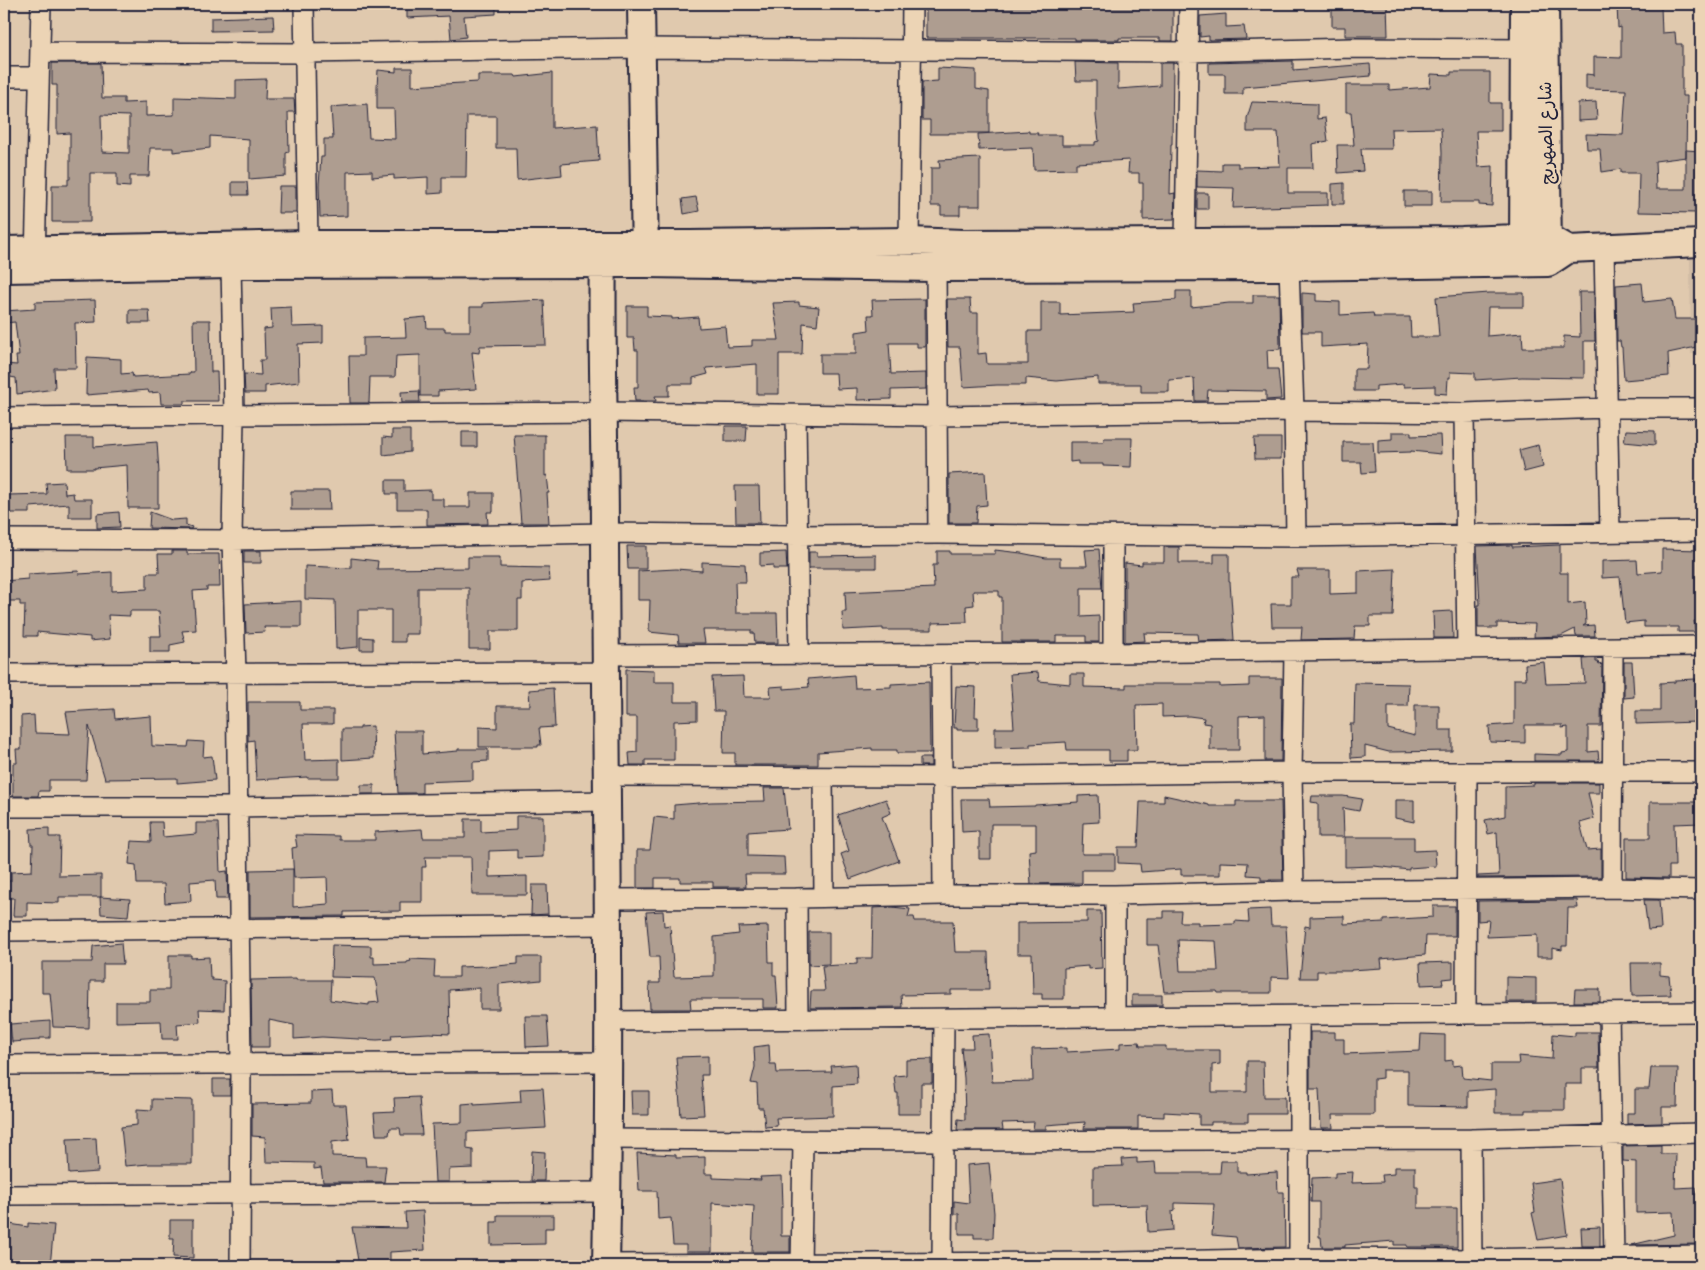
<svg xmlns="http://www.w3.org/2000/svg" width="1705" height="1270" font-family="'Indie Flower','Playpen Sans Arabic',sans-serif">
<rect width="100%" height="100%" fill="#e0c9ae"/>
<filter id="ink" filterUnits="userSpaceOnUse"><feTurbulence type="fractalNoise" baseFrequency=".02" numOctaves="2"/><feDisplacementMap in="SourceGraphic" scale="10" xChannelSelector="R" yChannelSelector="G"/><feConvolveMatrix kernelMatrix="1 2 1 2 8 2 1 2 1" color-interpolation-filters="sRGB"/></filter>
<g filter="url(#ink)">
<path fill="#d1bca5" d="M1690,259h11v94l-10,1z"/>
<path fill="#ae9d90" stroke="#22223b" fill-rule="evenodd" d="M407,4h89v10l-32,2 2,21 -15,2 -2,-23 -42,2z
M926,4h247v37h-13v-3h-41v2h-44v-2h-149z
M1364,4h23l1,32h-43v-9h-13v-17l32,-1z
M1617,4h29v4l15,-1 1,26 13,-1 1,12h6v52h5l-1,61 -31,4 1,28h30v-39l15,1v51h-3v11l-60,-1 1,-39h-18v-4l-19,3 -2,-23h-13l-1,-15 37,1 3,-45 -40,-1v-15l8,1v-18l27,1v-31l-3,1z
M1226,14v13l18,-1 2,13 -37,1v-4l-9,1v-21z
M273,16l1,14 -63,1v-13z
M1293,61v9l77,-6 1,12 -128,11v7h-18v-20h-16v-11z
M1075,62l43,1v26l42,-3v-23h13l-1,81h-1l-1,50 5,-1 -1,26 -31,1v-37h-4v-10h-11l1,-13 -53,3v6l-42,1 -1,-22 -54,2 -1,-16 51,-3v2h9l-1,2h25v10h33v-3l4,-1 -3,-25v-35h-20z
M52,63h49l1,35h22v5l22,-1v14l28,-1v-18l62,2v-19l30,-1 -1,20h29l1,13h-7l1,40 -3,1v23l-37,3v-40l-39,-3v12l-37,4v-4h-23l-1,28h-19v11l-13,-1v-13h-27v49h-38v-37h16v-6h2v-46l-13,1v-49h-5zM101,115l28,1v37l-27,-1z
M396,68h16v18l66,-4v-7h37l1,2 36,-4v55l45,-3 2,36 -38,3 1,11 -45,5 -1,-32h-20v-32h-29l-1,61h-24v16l-14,1v-17l-34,2v-4l-22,2v-6l-25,1v44l-27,1 -1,-32 2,-28h3v-18h9l-2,-32 36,-3 2,34 26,1 -1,-30h-17v-22l1,-17 18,2z
M938,68l38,2v19l13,2v42h-40v1h-19v-14h-8v-38l16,-1z
M1451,72h39v31h11v28h-25l2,36 15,-1 -1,40 -13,-1v-3h-38l1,-49 -1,-25 -50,1 1,20h-31l2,22 -25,2 -1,-28h17l-3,-33h-5v-27h43v5l41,-3 1,-13 20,1z
M1252,102l65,2v15l8,-1 3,23 -16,3 1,24h-25v25h40v12l-95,3 1,-20 -37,-1v-17l25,1v-8h16v4l42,-1 -2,-34h-31v-14z
M1596,102l1,18 -19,1v-18z
M980,158v48h-20v9h-19v-9h-10v-38h9l-1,-8z
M232,182h15l1,13h-16z
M1344,183v21h-12v-20z
M279,186h17v27h-18z
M1404,191h28v15h-28z
M1197,193h11v16h-11z
M696,197l3,14 -15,3 -2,-15z
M1642,283l2,19 28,-3 3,20h26v27l-33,7 1,23 -45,4 -2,-33h-1l-1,-6h-3l-1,-56z
M1176,291h15v16l38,-4h24v-8h26l1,54 -13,1 1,19h10l3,30 -15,1v-9l-58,-1 -1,11h-12l-1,-23 -25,2v12h-28v-8h-43v-7l-41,4 -31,-3v7h-29l-34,2 -3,-40h-12l-1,-48h23l1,14h7v41l8,-1 1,11h41v-33h13v-29h19v13l74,-3 -1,-9 43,-3z
M1579,292h15l1,49h-11v37l-62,-1 -47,3v-7l-25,-1v6h-2l-1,16 -12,-1v-7l-31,1v-3l-28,2v5h-22v-22h13l1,-25 -47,3v-15h-19v-39l14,1v7l24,1v13l33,-2 1,4h36l1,20h28l-3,-40 53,-4h35v14h-36l-1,29 35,-3 1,15h41v-12l16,1z
M925,299v48h-8v-4h-28l2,31 35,-1v16l-35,1v9l-34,1v-12l-20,1 -1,-16h-16v-19h36v-22l13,-2 -1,-15h5l-1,-15z
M95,300l1,22 -21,1 1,45h-22l1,21 -38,5 -1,-16 -12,-2v-12l13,1 -1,-9h3l-4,-34 -11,1v-12l31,-2v-7z
M544,300l2,45 -66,1 -1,7 -7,-1 4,37 -38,2v5h-18v-41l-24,1 -1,21h-25l-1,26h-19l-1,-47h14v-18l43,-1 -1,-18 21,-2 1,11h18v3h25v-24h13v-4z
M799,302v3l20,2 -2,18 -14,-2 -1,31h-23v40h-22v-30l-51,4 2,6 -15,4v6h-24v12h-14l1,5h-21l-1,-14h4v-37h-3l-1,-12h-7v-32h20v10l25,1v2l26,-2 1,11 26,-2 2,21 25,-1v-6h27l-6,-37z
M291,307l1,20 31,-1v17l-25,1 1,38 -34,4v7h-20l-1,-19 17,1 -1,-15h5l-1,-31 8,-1 -1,-20z
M129,310h20l1,13h-21z
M193,320h17l1,52h6l1,29h-34v3h-23l-1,-12 -11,1 -1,-3 -62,5 1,-38 34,2v15l11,-1 1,4 57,-3v-2h4z
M419,391l1,11h-18l-1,-10z
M725,426h22l-1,15h-21z
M392,430h18v22l-27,3v-18l9,1z
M1626,430l29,1v14l-31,-3z
M462,432h15v15h-15z
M1392,432h19v4l29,-1 1,19 -30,-3v1l-33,1v-13l14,-1z
M514,435h31v41l2,-1 2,18h-2l2,30h-28z
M66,437h28v10l63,-5 2,31h-1v35h-30l-1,-43 -33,3v1h-27z
M1104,438h28l-1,29 -28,-1v-2h-25v-3l-8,1v-20h34z
M1254,438h27v21h-26z
M1343,442h30l2,30 -13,1 -1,-11h-18z
M1538,445l5,22 -19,5 -5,-22z
M985,472l2,33 -10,1 -1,17h-27v-49z
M386,480h18v11l27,-1v9h13v8h26v-14h23v19h-6l1,12 -61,1v-16h-30v-15h-11z
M64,482l1,12 8,-1 1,6h18v18h-23v-13l-39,3v6h-21l-1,-18 39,-1 -1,-11z
M735,486h24l1,37h-24z
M291,491h38l1,19h-39z
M119,512l1,15 -23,1v-14z
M150,512l22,8 14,-1v6l6,2 -1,2 -42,-1z
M1512,545v2l48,-2v28h8v31l17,-2 1,22 -3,2 11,-1 1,11h-19l-1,-7 -14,7 -27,1 1,-13 -38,-1v5h-19v-23h2l-3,-59z
M627,546h19v23h-18z
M1164,547h15v16h35v-9h15v28h1l4,58 -35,1 -1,-7 -54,-1 1,8 -20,1v-79l17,2v-3h22z
M1099,549l3,39h-21v29l18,-1v26h-13v-6h-30v6h-54v-45h-3v-6h-26l1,14 -8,1 1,16 -35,1v7h-49v-2l-40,2 -1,-18h4l-1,-20 89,-4 -1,-23h4v-14h13v3h45v-4l26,3 25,5h14v8h27l-2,-16z
M1662,549l39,1v71h-7l2,11h-18v-5h-34v-6l-19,2 -5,-46 -18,1v-17l35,-1 1,13 24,-2z
M172,551h15v3h32l1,33h-13v3l-14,1 3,39 -14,1 3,11 -15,3v7h-20v-16h11l-2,-25h-29v5l-22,-1 2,24 -20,2v-4l-53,-5v4h-13l1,-31h-5v-4h-16v-20l24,-2v-5l50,-3 1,3 33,-2v19l35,-2v-16h12l-1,-19h14z
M244,551h17v12h-17z
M786,552l1,17h-14v-4l-13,1v-13z
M809,552h8v4l59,-1v13h-67z
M468,557h32v10l49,1 1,13 -28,2v17h-4v31h-28v18h-21v-61h-51v46h-13v8h-14v-32h-33v37l-22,2 -1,-49 -30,-1v-33l46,2v-10l27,3 -1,8 91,-1z
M702,562l43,2 1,18h-11l1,31h41l1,30h-23l-1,-10h-3v-3h-48l2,13h-26l-1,-8 -29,-3 1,-32h-12v-29l38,-2 26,2z
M1395,569l-2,47h-23v10h-15l-1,13 -53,1 1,-13h-30l-1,-23h20v-27h8l-2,-7h33v24l28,-1v-22z
M301,601v26h-37l1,5 -19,1 -1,-29z
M1452,611l1,27h-19l-1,-26z
M360,637l13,1v12h-13z
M1596,658v4h2l1,3 3,-1 -1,62h-13v26l10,-1 1,10h-65v-7l28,1v-2l6,-1v-25l-6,1v-3h-37v18l-35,-1 -1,-16 25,-2v-45h12l-1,-15 19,-2 2,22 39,-1 -2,-24z
M1624,662h8l2,35 -10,1z
M626,669l28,1v12h20v20h23v18l-23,1v39h-29v5h-15l-1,-12 8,-1v-35h-11z
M1038,672l1,9 31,3v-10h14v13l42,1v-4h94v3l29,-1v-8h33l-1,83h-16v-46l-26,1v34h-29v-26l-7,-1 1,-5 -15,-2 -27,1v-13l-26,1 1,45h-10v11h-18v-11h-42l-1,-8 -36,2v3l-35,1v-20h19l-4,-54z
M854,675l1,13 36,-1v-3l38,-2 1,71h-33v-3h-25v-2l-54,4v13h-83v-12h-12l1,-42h-10l-2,-34 31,-1 1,21h27l-1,-10 14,-1v3l25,-2 -1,-8z
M1696,679v2h5v30l-4,1v10l-61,2v-13h24v-28l15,-1v-2z
M1355,683l54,1 -1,22h-20v23l27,7v-31h24v25h13v21l-63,1 -24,-6v11l-14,1 -1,-34h4z
M956,686l20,1 -1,30h3v13h-21v-2h-3z
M553,688l2,39 -16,1 2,17h-3v2h-59v-20l18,1v-22h33l-1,-16z
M248,702h52v8h33v14h-30l2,36 34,-1v19h-32v-1l-51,3 -2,-40 -6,1z
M114,709l1,10 36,-3 1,30 36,1 1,-6 15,1 -1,15 9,-1 3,24 -38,3v-5l-72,1 -16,-53 -3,54h-37v11h-10l-1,5h-25v-33h4l-1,-14h5v-33l13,-1 1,18 35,1 -4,-22z
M373,726l1,32 -32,2v-31h18v-2z
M394,731h28v23l36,-3v-2h30v12l-15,1v18l-51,2v11h-24z
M920,758h11v8h-11z
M1534,783h65v10h-11l6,26 -14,4 7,27 14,-1v28l-123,1v-2l21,-1 -2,-43 -9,2 -3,-14 20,-4v-30l29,-1z
M361,785h13v9h-13z
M764,788h20l4,41 -40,3v24l36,1 1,17h-40l1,13h-33v-5h-33v-4h-25v10h-18v-38h13l4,-33 20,2v-14l37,-3 54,-1z
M1098,795l1,27 -16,1 -1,31h33v16h-33v13l-51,1 -2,-33 7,-1v-26h-45v35h-12v-28l-17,1 -1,-33h28l1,8 45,-1v-1l43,-3v-6z
M1164,795l45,10v1h27v-5h45l2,79h-22v-4l-14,-1 1,-12 -28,-1v13h-39v-6l-40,3 -1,-8 -22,-1v-16h20l2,-45h24z
M1312,796h31l19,3 -3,12 -16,-3 1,29h-26v-34l-7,-1z
M886,799l5,14 -9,4 17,44 -49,18 -9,-25 8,-3 -11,-36z
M1395,800h19v22l-19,-4z
M1650,802h51v21l-27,1 1,42h-6v12l-43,-1v-39h24z
M516,816h27v41l-26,1v-8l-28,1v26l38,-1v19h-55l-1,-38h-46l1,10h-4v35h-22v9l-56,1v4l-94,1v-47l43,-1v38l35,-3 -1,-27 -33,1 -2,-30 5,-1 -2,-12 44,1v4h36v-8l47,-3 1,9h42v-19h16v13l35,-2z
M150,822h12l1,15 33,-3v-11h22l2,49 7,-1 1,28h-12l-1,-19 -25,2 1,19 -26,2 -1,-19h-27l-1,-19 -7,-1 2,-23 20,1z
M49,828v9h11l-1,39 42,-1v22h-42v6l-32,-1v14h-14l1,-18h-10v-17h7v-9l21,-1 1,-26h-2l-1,-16z
M1345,837h69v14l21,-1 1,16 -27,2v2l-35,-4 -29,1z
M532,885h15l1,29 -17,1z
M100,897l30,2 -2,17 -27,-2z
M1577,900l1,8h-10l-1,38h-5v4l-10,-2v9h-15v-22l-50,2 2,-17 -11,1v-20z
M1644,900h15l2,29 -13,1z
M1433,906h22v30h-29l-1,19 -44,4 1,9 -31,2v1h-34v7h-17l5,-52 5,1v-10l34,-1v8l40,-2v-2l49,-3z
M892,907l18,2 -2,8h6l1,4h38l2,31h33l1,38h-38v4l-50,1 1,12 -92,1 1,-17h14l-3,-25 35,-2v-6h15l1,-50z
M1270,909l1,17h15l3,52 -18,-1v16h-53l-1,-2 -53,1 -6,-47h-11v-27h17v-7h17l-1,11h18v3l37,-1v-3l14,1 -1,-12zM1178,940l38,1 2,30h-38z
M663,911l1,15 6,-1 4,52 40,-1v-39l25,-3 -1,-7 30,-1 1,36h4v13h3l2,33h-15v-9h-73l1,10h-41l-1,-26h11l-1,-26h-9l-4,-45z
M1087,911h14l1,57 -14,1v-3l-24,2v31h-22v-5h-9l-1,-40h-15v-31l70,-1z
M809,932h20v32l-20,1z
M121,943l2,21h-20v17h-13l-1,47 -36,-1 -3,-34h-8v-31h50l1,-16z
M332,945l39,1v11h3v7l33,-1v-1l4,-1 -1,-2 25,1 -1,17h25v-10l28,-1v1l31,-3v-7h23v23l-42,4v25h-19v-21l-31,2 1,44 -21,-1 -38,2 1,4 -15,1 -55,-3 -28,2v-14l-25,-5v27h-17l-1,-67 45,-1v1h35l-1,20 39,5v-2l10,-1 -4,-24 -44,-1z
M169,955h22v3l18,-1 1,21h2v2l13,1 -1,29 -25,-1 1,13 -23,2 1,15h-16l-1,-18 -45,1v-20h34v-12h19z
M1453,962v16l-11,1 1,5 -22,1 -1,-22z
M1631,963h29v12l9,1 2,19 -39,1z
M1506,977l30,1v24h-30z
M1575,989h25v13h-26z
M1132,995h30v10h-30z
M525,1016h22l2,30 -23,1z
M50,1021v17h-11v2l-27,2 -2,-18z
M1310,1032h25v7h9v15l76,-3 1,-17 24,1v26l8,-1v6l9,-1 1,13 28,3v-17h28l-1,-8 34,3 1,-25 22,2v-4h23l1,36h-17v16h-17v26h-40v3h-30v-24l-27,2v16l-60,-1v-36h-26v8l-8,1v36h-42l1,13h-12l-2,-39h-9z
M989,1034l3,48 41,-1 -1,-32 34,-1v4l54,-3v-6l19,-1 1,4h26v4h54v14l-8,1v27h35v-31h16l1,36h21v17h-37v8h-37v3h-12v-11l-35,-2v5l-26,-1v13h-54l1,-7 -39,3v4h-13l1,-7 -32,1 1,7h-46l1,-11 7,1 -1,-42 -3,-30h12l-1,-13z
M769,1045l1,19h6l1,9 55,-1 -1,-6 25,-2 1,20 -24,2v30l-57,2 1,8 -12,1 -2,-19h-5l-1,-24 -6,-1 4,-16 -1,-20z
M708,1056v19h-7l3,40 -23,1 -5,-59z
M932,1059v24h-11v31h-23v-21h-2l-2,-17 12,-1v-15z
M1651,1068h27l-1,39h-15v16l-35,1v-11h8v-24h14z
M213,1079h17v16h-17z
M543,1088l3,40 -79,4v17l6,1v18l-24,1v13h-14l-3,-58 30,-1v-19l12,-1v2l47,-3 -1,-13z
M332,1091l1,14h13l3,35 -17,2v14l33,1 1,9h20l-2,16h-61l-2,-14 -7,1v-6l-48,-1 -1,-25 -13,-1v-32l59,-1v-11z
M631,1091h18v24h-17z
M419,1097l3,38h-21l-1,-7h-10l-1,7h-13l-2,-22 21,-1 -1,-14z
M152,1099l40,1v64h-43l-24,2 -4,-39 16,-2v-16l15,1z
M96,1138l2,34 -29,2 -2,-35z
M1661,1145v9h15l-1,34 21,-1 3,57 -68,1 43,-10 -1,-23 -37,1v-51l-13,-1v-15z
M532,1151l13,1 -1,29h-13z
M637,1153l39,2v3l29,-1v17h8v4l48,2 -1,-3 22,-1 1,31h-2v29h9v16h-38l2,-46 -42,-3v49h-26v-7h-13l-2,-27 -13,1 -1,-28h-18z
M1137,1158v5l18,-1 1,11h64l1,-12h16v11h9v2l31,-2 1,20h6l1,55 -47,1 -2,-11 -24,-2 2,-31 -39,-1v7l-3,1 1,19 -25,2 -1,-27 -54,1v-39l30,-1 -1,-7z
M989,1163l5,50 -1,25h-19v-4h-15v-20h-5v-13l15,2 -2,-38z
M1394,1167h21v19h3v22h39v39h-50v-2h-13v-4l-49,4v2h-23l-1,-10h-2v-35h-8l1,-24 23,-1v-4l18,-1 -1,11 31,-1 -1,-7 12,-1z
M1560,1179l7,56 -29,5 -6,-27 3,-1 -4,-29z
M423,1211l2,39 -35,2v14h-15v-2l-16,2 -7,-39 54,1 -1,-16z
M497,1215h57v13h-9v16l-54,1v-23h6z
M170,1220h23v38l-20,-1 1,-19h-4z
M4,1223l24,4v-4l26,2 -4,41h-42l-2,-22h-2z
M1600,1227v19h-18l-1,-18z"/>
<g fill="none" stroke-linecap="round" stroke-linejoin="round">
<defs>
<path id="street" d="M304,4l4,240
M41,52l263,1 338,-5 546,4 164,-4 172,1
M4,77h35
M909,241l3,-237
M1185,242l4,-238
M1604,248l6,284
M35,262l6,-258
M231,265l3,150 -2,125 4,134 5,390 -1,202
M1289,267l5,144 2,126
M936,268l2,266
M1464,413l3,236
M796,415l3,240
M4,417l600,-5 332,4 358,-5 170,2 142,-5h95
M4,539l228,1 373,-7 192,2 141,-1 358,3 405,-6
M1294,652l-2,120 2,119
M1113,653v-117
M941,654l2,241
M605,655l508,-2 588,-7
M4,674l601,-2
M607,776l334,1 351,-5h409
M823,777l1,120
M4,807h234l370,-6
M1612,888l1,-240
M1115,895v122
M797,898l1,121
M608,899l189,-1 146,-3h172l179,-4 318,-3 89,2
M4,931l605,-6
M1466,1014l1,-241
M1609,1014l5,242
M1299,1016v242
M609,1021l1092,-9
M4,1065l605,-3
M607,1139l335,2 529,-2 230,-6
M1471,1139l1,127
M4,1195l603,-3
M942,1262l2,-243
M606,1264l510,-2 183,-4 173,1 229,-4
M801,1266l2,-125"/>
<path id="secondary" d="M641,4l4,256
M1545,4l3,251
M603,247c-2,96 2,191 2,287 1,244 6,488 1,732
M4,250l304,-6h382l219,-3 55,2 237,-1 261,-2 86,-3 21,12
M1523,255l1,-251
M4,269l227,-4 414,-1 291,4 353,-1 259,-4 21,-14 132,-6"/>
</defs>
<use href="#street" stroke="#22223b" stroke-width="22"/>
<use href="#secondary" stroke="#22223b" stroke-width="30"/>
<use href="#street" stroke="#ecd4b5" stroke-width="19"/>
<use href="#secondary" stroke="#ecd4b5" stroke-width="26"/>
</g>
</g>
<g text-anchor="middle" stroke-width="5" stroke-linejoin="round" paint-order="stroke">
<g font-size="18" fill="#22223b" stroke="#ecd4b5">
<text transform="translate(1546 133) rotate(-91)" y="6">شارع الصهريج</text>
</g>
</g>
<rect width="1705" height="1270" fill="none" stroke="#ecd4b5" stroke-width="20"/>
<rect x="10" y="10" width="1685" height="1250" fill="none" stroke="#22223b" stroke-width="2" filter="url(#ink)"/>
</svg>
